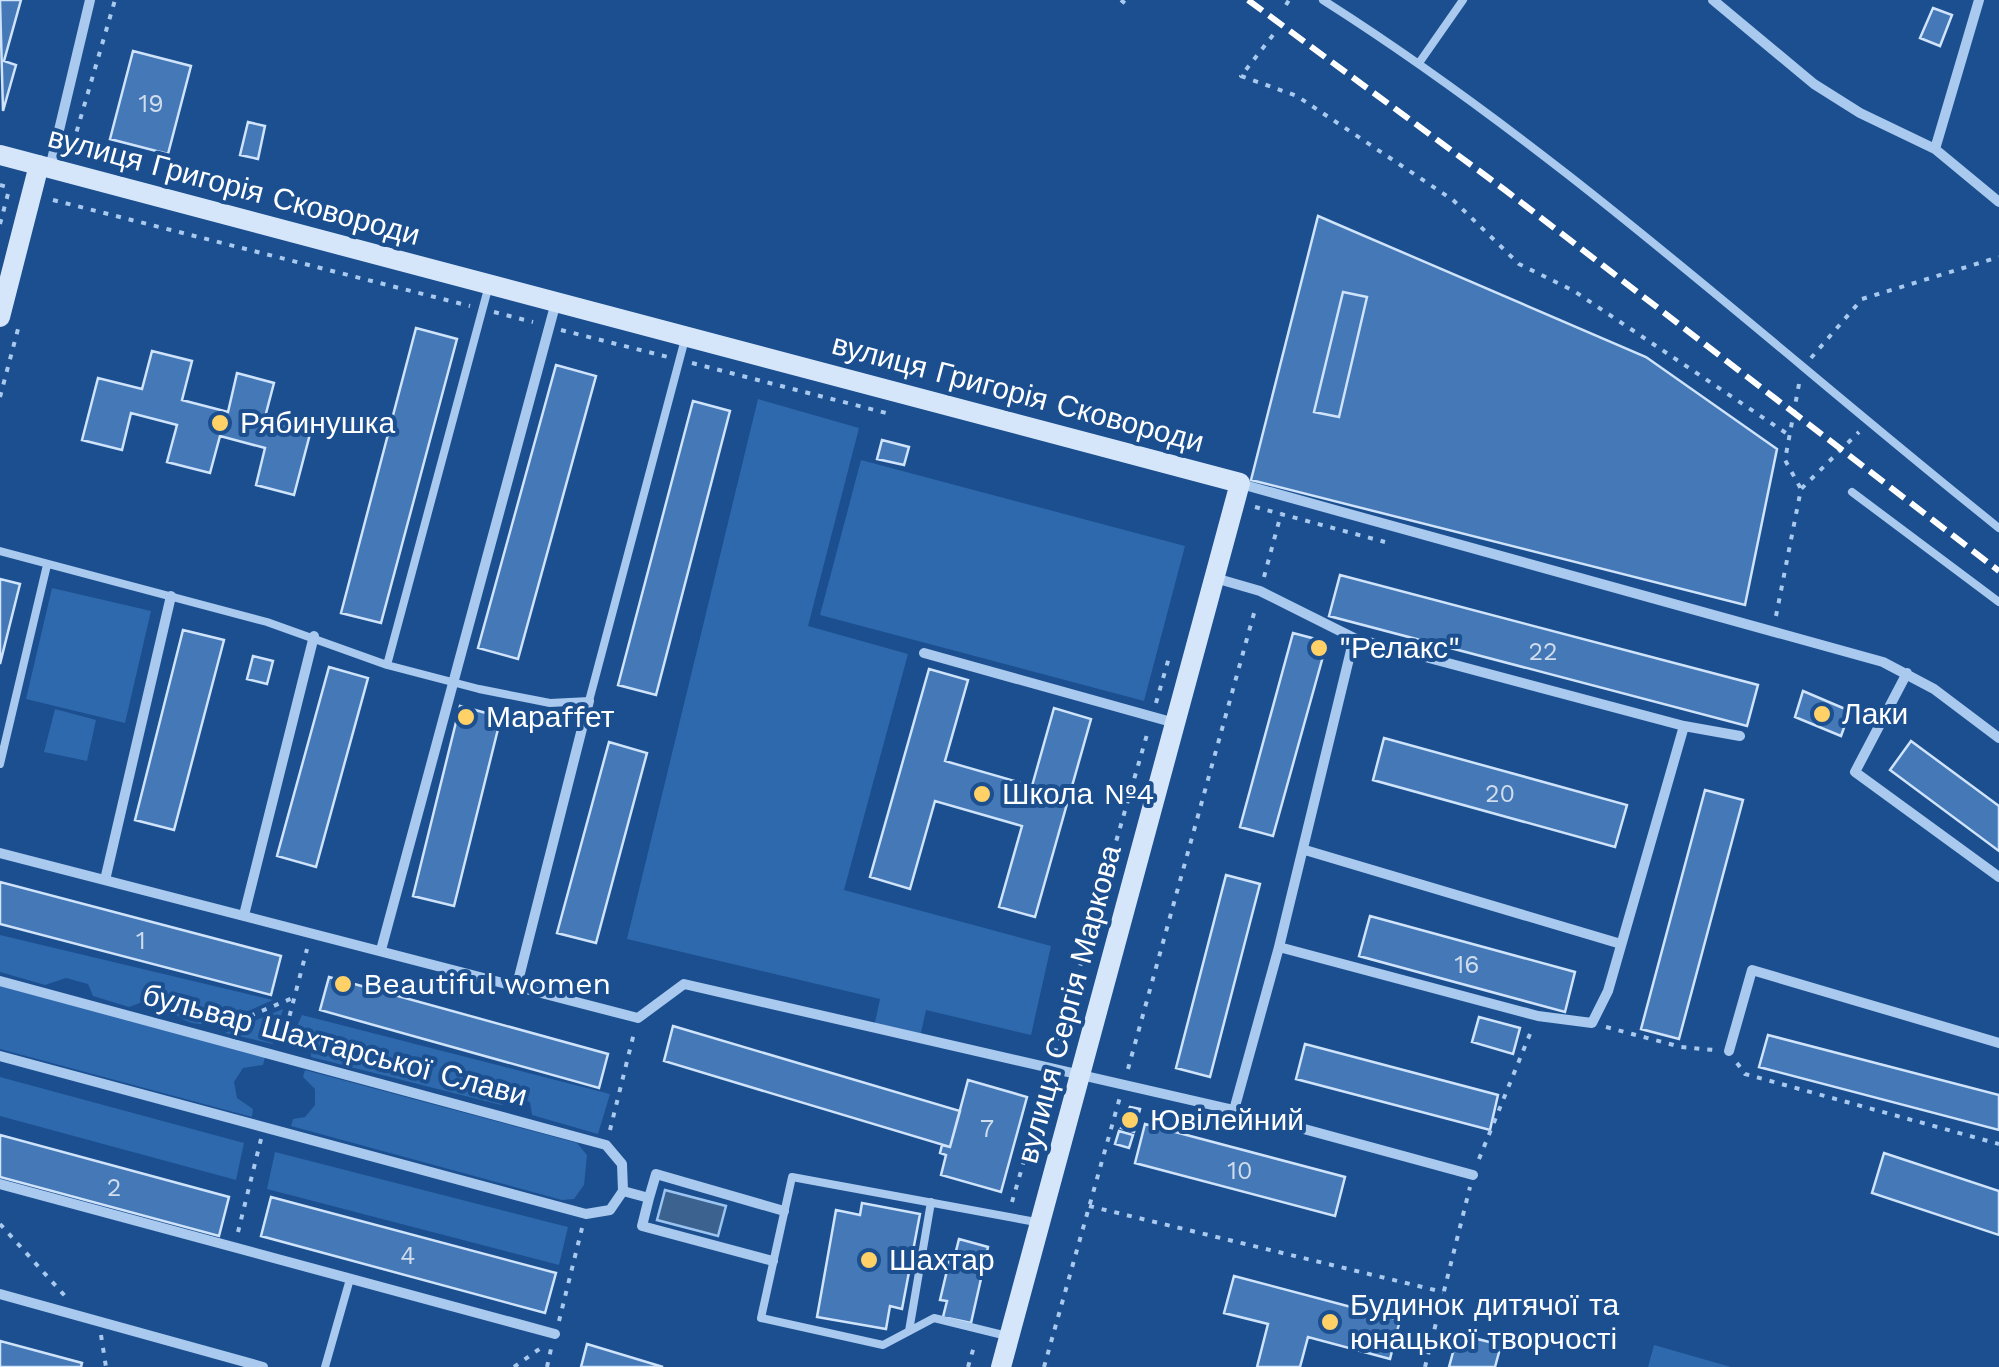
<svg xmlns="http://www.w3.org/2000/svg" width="1999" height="1367" font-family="'Work Sans',sans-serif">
<rect width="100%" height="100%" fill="#1b4f8f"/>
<path fill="#2e69ad" d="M758,399l101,29 -51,198 100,28 -64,236 207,56 -20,89 -105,-25 -6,27 -46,-10 6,-28 -253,-60z
M861,460l324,86 -41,155 -324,-86z
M52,588l99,23 -26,112 -99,-24z
M55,709l41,11 -9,41 -43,-9z
M0,935l273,65c-36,15 -80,44 -107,3l-18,-3 -19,7 -36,-11 -5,-12 -22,-6 -21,7 -45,-13z
M0,986l265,71 -2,8 -20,3 -9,14 3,16 16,11 -1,8 -252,-68z
M283,1009l-10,35 -48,-11z
M302,1015l308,79 -12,40 -66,-19 -2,-13 -12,-3 -17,6 -190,-48v-10l-20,-8z
M305,1070l272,73 10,12 -3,30 -10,14 -12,1 -271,-74 2,-7 12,-2 10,-12v-16l-12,-12z
M0,1077l244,66 -8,37 -236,-64z
M275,1152l293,75 -9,38 -292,-76z
M1654,1345l77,22h-83z"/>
<path fill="#3c6290" stroke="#9cc4f0" stroke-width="2.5" d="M665,1190l61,16 -8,30 -61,-16z"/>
<path fill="#4478b7" stroke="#cfe3fa" stroke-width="2.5" d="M0,0h21l-17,61 12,4 -13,46z
M1933,8l19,7 -12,31 -20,-8z
M133,51l58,15 -23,88 -58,-15z
M248,122l17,4 -7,33 -18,-4z
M1318,216l328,141 131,92 -32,156 -494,-125z
M1343,292l24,5 -28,120 -25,-5z
M416,328l41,11 -76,284 -40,-10z
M152,351l40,10 -10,39 46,12 9,-39 37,10 -10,38 46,13 -16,61 -38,-10 9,-37 -45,-12 -10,37 -43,-11 10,-37 -46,-12 -9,37 -40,-10 16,-62 44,11z
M556,365l40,11 -78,283 -40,-11z
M693,401l37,10 -74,284 -38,-10z
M882,440l27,7 -5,18 -27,-6z
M1340,575l418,110 -11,41 -418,-110z
M0,579l20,5 -20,80z
M183,630l41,10 -50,190 -39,-10z
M1293,633l34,9 -54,194 -33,-9z
M253,656l20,5 -6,23 -20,-5z
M329,667l39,11 -52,189 -39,-11z
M929,669l39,11 -23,81 87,25 22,-78 37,11 -56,198 -36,-10 23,-81 -87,-25 -25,88 -40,-12z
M1803,691l47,20 -9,25 -46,-19z
M460,706l41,11 -47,189 -41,-10z
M1384,738l243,67 -12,42 -242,-67z
M1911,741l88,65v45l-109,-81z
M609,742l38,11 -51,190 -39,-10z
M1705,790l38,10 -64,239 -38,-10z
M1226,875l34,9 -50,193 -34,-9z
M0,882l281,74 -10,39 -271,-71z
M1370,916l205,56 -10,40 -206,-56z
M329,977l279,77 -9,34 -279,-78z
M1479,1017l41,11 -7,26 -41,-12z
M673,1026l287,85 -10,36 -286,-86z
M1768,1035l231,60v35l-240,-63z
M1305,1044l193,51 -8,35 -194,-51z
M968,1080l59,17 -26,95 -60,-17 5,-20 -6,-2 2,-8 8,2z
M1130,1107l10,2 -6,23 -13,-4z
M1145,1124l200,53 -10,39 -200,-53z
M1119,1131l14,4 -4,13 -14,-4z
M0,1135l229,62 -10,39 -219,-59z
M1884,1153l115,38v44l-127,-42z
M271,1197l285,76 -11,40 -284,-77z
M862,1203l58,11 -18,95 -12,-3 -4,23 -69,-12 19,-107 24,5z
M959,1239l29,8 -5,23 -30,-7z
M949,1262l34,8 -12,53 -28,-6 4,-16 -7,-1z
M1234,1276l166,44 -10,39 -82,-22 -8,30h-43l11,-43 -44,-11z
M1458,1334l43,11 -6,22h-46z
M0,1341l82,22 -1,4h-81z
M587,1344l76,23h-82z"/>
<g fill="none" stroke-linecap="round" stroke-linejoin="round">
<path stroke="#a9c9ee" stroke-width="4" stroke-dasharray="5 8" stroke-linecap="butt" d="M1121,0l7,6
M1286,5l3,-5
M1273,35l-32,41 56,20 156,104 66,64 55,27 215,144
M73,144l42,-144
M0,185l11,3
M53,200l417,106
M0,224l9,-34
M494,312l39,10
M561,330l107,27
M1811,358l51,-59 137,-42
M692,363l194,50
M1799,384l-14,76 16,29
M0,397l18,-68
M1255,507l130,35
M1264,577l17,-63
M1776,616l25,-127 58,-57
M1156,703l14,-49
M226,1026l69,-29
M1606,1027l75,20 33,3
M283,1041l24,-92
M1055,1053l93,-322
M1737,1063l8,11 254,70
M1128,1069l128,-463
M610,1130l24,-97
M1479,1159l53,-130
M1012,1202l35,-120
M1089,1206l354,86
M0,1224l65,72
M238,1232l23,-93
M559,1321l23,-93
M101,1335l5,32
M514,1367l31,-22
M547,1367l4,-18
M968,1367l7,-24
M1044,1367l76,-270
M1425,1367l45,-180"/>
<path stroke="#a9c9ee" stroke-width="8" d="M1323,0c241,153 453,350 676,528
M1419,63l44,-63
M1852,492l147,110
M0,551l267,71 120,43 92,24 71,14 39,-2 96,-362
M387,665l102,-380
M0,764l47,-199
M909,1331l22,-129
M1007,1336l-73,-18 -51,27 -122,-27 31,-141 244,45
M325,1367l25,-88"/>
<path stroke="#a9c9ee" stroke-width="10" d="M1713,0l101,84 46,29 75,36 64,53
M1935,149l44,-149
M50,168l40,-168
M1241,484l642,178 51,27 65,49
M1215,578l45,13 94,47 330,88 56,10
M924,653l251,70
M1907,673l-52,99 144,105
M1305,850l316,94
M0,853l638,165 46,-34 550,126 45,-163 259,69 54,7 16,-32 76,-265
M105,880l66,-284
M244,915l70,-279
M1279,947l75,-309
M381,950l175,-648
M0,981l606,164 16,19 1,27 26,7 7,-24 128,37
M517,985l72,-284
M1729,1051l23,-81 247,73
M0,1056l586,158 24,-4 13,-19
M1234,1110l239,65
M0,1184l555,150
M649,1198l-7,28 131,35
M0,1294l263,73"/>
<path stroke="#d6e6fa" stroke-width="20" d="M0,155l1240,328 -239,884
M0,317l39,-152"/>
<path stroke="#fff" stroke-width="6" stroke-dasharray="18 8" stroke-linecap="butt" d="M1248,0l257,190 494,381"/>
</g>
<g fill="#ffd166" stroke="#1b4f8f" stroke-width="4">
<circle cx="220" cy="423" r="10"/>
<circle cx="1319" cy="648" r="10"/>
<circle cx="1822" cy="714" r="10"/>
<circle cx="466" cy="717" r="10"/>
<circle cx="982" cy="794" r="10"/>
<circle cx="343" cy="984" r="10"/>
<circle cx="1130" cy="1120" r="10"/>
<circle cx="869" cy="1260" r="10"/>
<circle cx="1330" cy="1322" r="10"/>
</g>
<g text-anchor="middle" stroke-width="8" stroke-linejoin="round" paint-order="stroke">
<g font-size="25" fill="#d0dded">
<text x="151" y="112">19</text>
<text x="1543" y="660">22</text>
<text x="1500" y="802">20</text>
<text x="141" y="949">1</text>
<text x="1467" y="973">16</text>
<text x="987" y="1137">7</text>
<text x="1240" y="1179">10</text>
<text x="114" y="1196">2</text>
<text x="408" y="1264">4</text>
</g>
<g font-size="30" fill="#fff" stroke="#1b4f8f">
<text transform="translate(234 186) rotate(15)" y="10">вулиця Григорія Сковороди</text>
<text transform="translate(1018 393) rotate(15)" y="10">вулиця Григорія Сковороди</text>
<text transform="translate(1069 1004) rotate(-75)" y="10">вулиця Сергія Маркова</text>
<text transform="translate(335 1045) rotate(15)" y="10">бульвар Шахтарської Слави</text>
</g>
<g font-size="30" fill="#fff" stroke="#1b4f8f" text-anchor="start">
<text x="240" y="433">Рябинушка</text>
<text x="1339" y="658">"Релакс"</text>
<text x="1842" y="724">Лаки</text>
<text x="486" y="727">Мараffет</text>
<text x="1002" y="804">Школа №4</text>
<text x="363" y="994">Beautiful women</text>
<text x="1150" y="1130">Ювілейний</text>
<text x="889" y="1270">Шахтар</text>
<text x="1350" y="1315">Будинок дитячої та<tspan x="1350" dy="34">юнацької творчості</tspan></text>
</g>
</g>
</svg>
